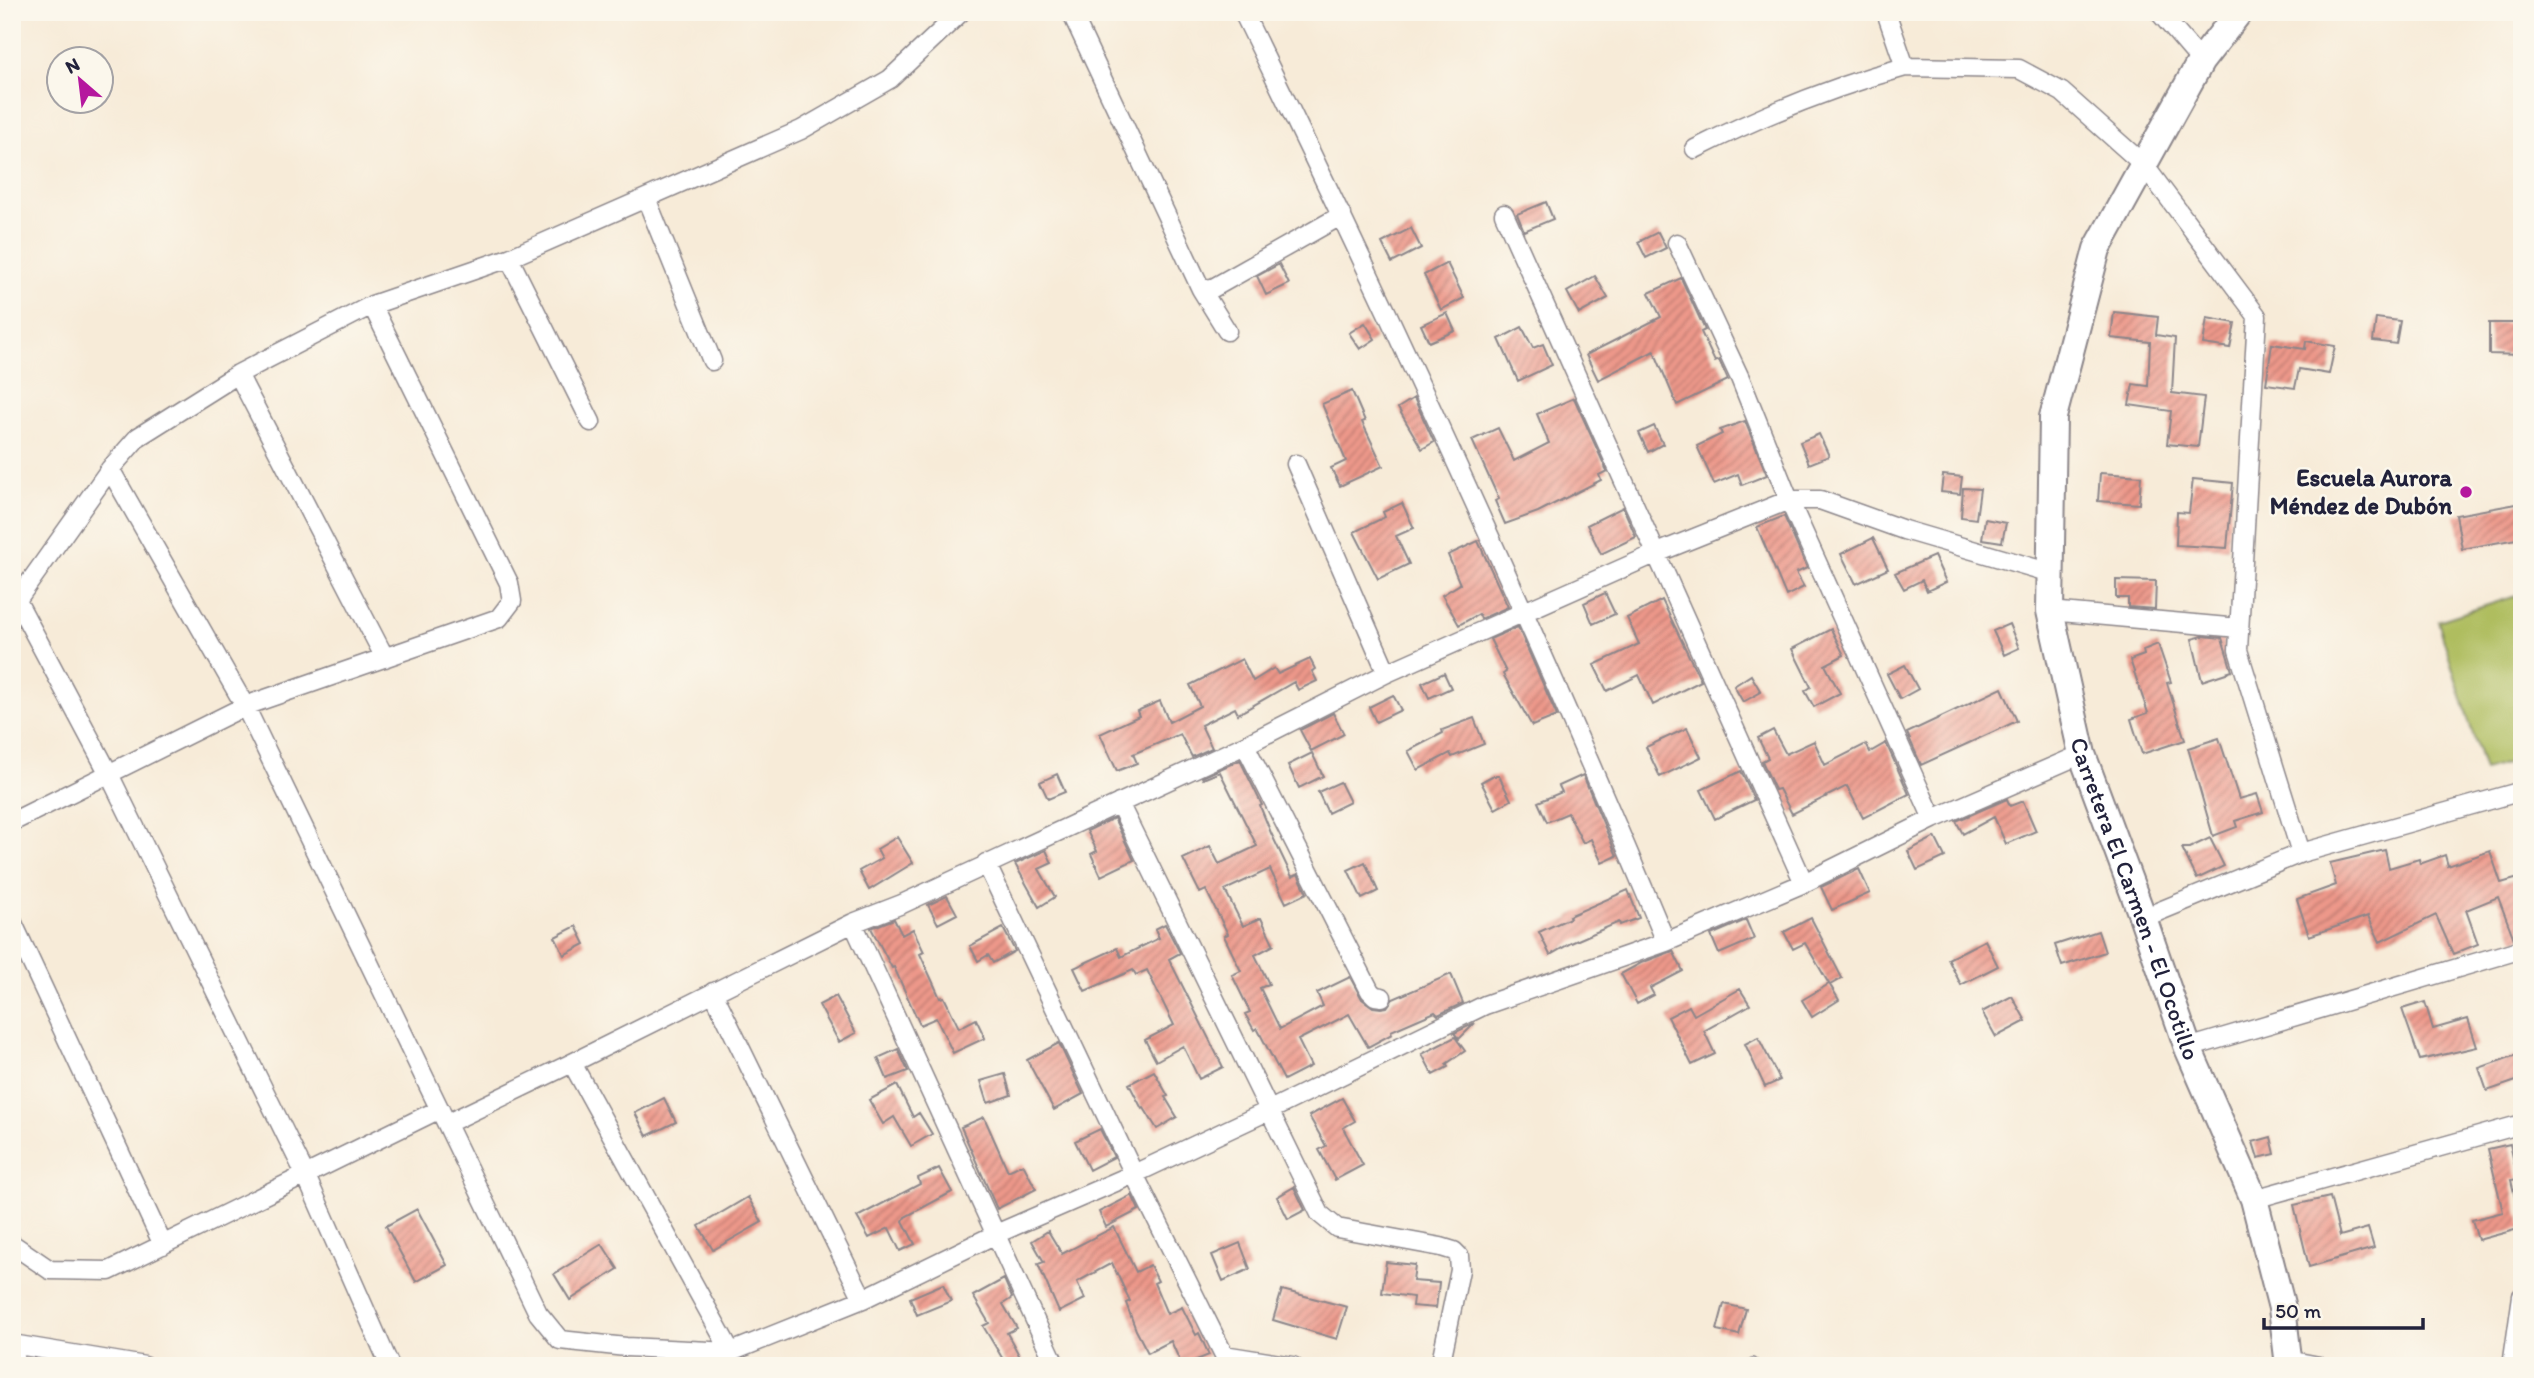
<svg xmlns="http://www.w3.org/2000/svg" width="2534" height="1378" font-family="Itim,sans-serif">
<defs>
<pattern id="building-hatch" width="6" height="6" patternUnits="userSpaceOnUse" patternTransform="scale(1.75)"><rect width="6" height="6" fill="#ed988a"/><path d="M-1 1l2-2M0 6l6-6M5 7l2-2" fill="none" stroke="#c07c72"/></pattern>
</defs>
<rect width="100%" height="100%" fill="#fbf7ec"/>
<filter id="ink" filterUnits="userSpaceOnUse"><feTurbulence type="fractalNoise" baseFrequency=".0143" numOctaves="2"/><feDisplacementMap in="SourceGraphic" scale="14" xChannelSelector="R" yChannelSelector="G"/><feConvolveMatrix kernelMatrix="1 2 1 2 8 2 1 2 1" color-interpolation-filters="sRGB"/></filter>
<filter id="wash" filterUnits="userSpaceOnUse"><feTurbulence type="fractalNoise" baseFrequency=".00686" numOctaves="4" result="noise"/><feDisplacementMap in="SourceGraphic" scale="28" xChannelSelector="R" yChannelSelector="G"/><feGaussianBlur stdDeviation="1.57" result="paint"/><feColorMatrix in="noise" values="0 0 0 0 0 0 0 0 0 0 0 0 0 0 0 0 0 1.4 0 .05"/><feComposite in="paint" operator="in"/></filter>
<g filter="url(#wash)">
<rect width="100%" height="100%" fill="#f7ebd8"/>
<path fill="#afbd5f" stroke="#68704d" stroke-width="2" d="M2522,594v164l-38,12 -46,-149z"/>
<g id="blocks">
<path fill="url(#building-hatch)" d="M1546,202l7,17 -29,12 -7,-17z
M1411,228l10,20 -29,15 -10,-20z
M1658,232l8,16 -20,10 -8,-16z
M1447,263l17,35 -23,12 -17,-35z
M1279,264l10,20 -23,11 -9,-19z
M1595,276l13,22 -29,16 -12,-22z
M1681,278l24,52 -4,2 14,30 4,-2 9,20 -51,25 -23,-54 -56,29 -12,-25 75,-38 -12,-24z
M2114,312l44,5 -2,18 19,3 -3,55 32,4 -6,50 -31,-3 4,-33 -42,-6 4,-21 15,2 2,-44 -39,-4z
M1447,313l8,18 -26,11 -8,-17z
M2207,318l28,5 -5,25 -27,-4z
M2376,318l24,3 -4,23 -23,-3z
M1365,323l10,16 -15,10 -11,-16z
M2489,323h33v32l-33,-1z
M1522,327l11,21 10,-4 9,21 -34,16 -19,-42z
M2306,341l29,5 -6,28 -30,-5 -4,19 -29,-4 6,-40 33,5z
M1352,391l13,30 -3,1 21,44 -43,20 -9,-18 15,-7 -24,-57z
M1414,398l20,44 -12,7 -24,-41z
M1574,398l33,73 -8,4 2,5 -63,32 -33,12 -10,-23 4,-2 -27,-59 26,-12 16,33 35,-18 -12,-29z
M1745,421l22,54 -25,10 -4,-11 -24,10 -17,-38 25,-12 -2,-4z
M1654,426l9,18 -15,8 -9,-19z
M1819,434l10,22 -20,8 -9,-22z
M2100,473l41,3 -2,28 -41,-3z
M1943,475l19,2 -2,17 -19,-2z
M2193,479l40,4 -6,65 -51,-3 1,-33 12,1z
M1963,488l17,1 -4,30 -15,-2z
M1402,503l12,25 -18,8 13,28 -31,15 -24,-47 31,-15 -2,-5z
M2522,503v35l-60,11 -6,-34z
M1623,507l13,30 -35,17 -14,-29z
M1784,516l23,52 -11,5 8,14 -18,9 -29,-69z
M1985,519l21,4 -4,19 -20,-3z
M1873,538l15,31 -32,15 -15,-30z
M1478,541l30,66 -27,12 -2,-5 -20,11 -17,-30 18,-11 -12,-29z
M1934,556l12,26 -19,9 -5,-11 -18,9 -9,-16z
M2116,580l40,1 -1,28 -27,-2v-9h-12z
M1605,593l10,21 -22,10 -9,-21z
M1662,600l39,81 -48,24 -14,-30 -32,16 -13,-26 45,-21 -12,-26z
M2009,624l10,24 -15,7 -11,-24z
M1518,627l39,89 -25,10 -29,-52 3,-2 -16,-33z
M1831,629l13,26 -19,10 15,28 -26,14 -9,-16 6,-4 -19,-38z
M2203,636l19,2 10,33 -30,10 -10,-42z
M2158,644l13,38 -4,1 18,57 -43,14 -11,-35 17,-6 -18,-53 14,-5 -1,-5z
M1242,659l11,22 21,-13 4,6 32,-15 5,10 -3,2 5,10 -19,9 -4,-8 -56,32 -3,-6 -34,17 11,23 -20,9 -12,-23 -47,20 4,9 -20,8 -17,-37 39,-18 -2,-5 23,-10 9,21 31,-16 -10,-21z
M1905,665l13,24 -18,10 -13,-25z
M1444,673l7,15 -22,10 -7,-15z
M1751,675l10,17 -18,10 -9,-16z
M2002,688l15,33 -96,44 -14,-32z
M1393,695l8,15 -25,12 -7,-15z
M1333,713l11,21 -33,17 -11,-21z
M1474,718l10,26 -32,13 -2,-4 -32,17 -10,-19 35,-18 -1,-3z
M1687,728l14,29 -41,20 -14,-30z
M1773,730l13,24 28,-13 11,24 41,-21 4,8 16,-9 23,51 -46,24 -16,-32 -55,28 -13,-25 -4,1 -13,-29 6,-3 -10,-20z
M2219,738l20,61 18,-5 6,18 -28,9 2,6 -24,9 -25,-88z
M1312,753l11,23 -24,12 -11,-23z
M1240,760l22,45 -2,1 11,27 21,44 6,-3 9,19 -21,10 -16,-34 -45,21 18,36 18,-8 13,27 -19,10 14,29 -9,4 20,41 43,-23 -6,-13 33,-16 12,22 11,8 8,1 6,-1 6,-8 58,-25 12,29 -25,12 -3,-3 -44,19 1,3 -24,13 -19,-33 -51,26 13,26 -27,14 -27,-52 -3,2 -9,-16 5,-2 -18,-37 9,-4 -17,-35 4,-2 -22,-44 -6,3 -17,-34 27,-13 9,18 38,-18 -37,-74 -17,7 -1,-2z
M1741,771l13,29 -39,19 -14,-29z
M1057,774l8,18 -17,7 -8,-17z
M1583,775l34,81 -15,7 -11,-24 -8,4 -15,-30 -21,9 -9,-20 24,-10 -3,-6z
M1492,776h7l12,24 -16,9 -14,-27z
M1340,782l10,20 -22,11 -10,-21z
M2007,799l3,7 13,-5 13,30 -30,13 -12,-27 -31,17 -7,-13z
M1114,818l20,42 -33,16 -10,-22 6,-3 -10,-20z
M897,837l16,26 -44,27 -10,-19 23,-13 -5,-9z
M1935,837l10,20 -28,13 -9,-19z
M2210,838l14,28 -27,13 -15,-31h7z
M1046,850l6,13 -13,6 16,28 -16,10 -24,-43z
M2385,850l4,18 30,-9 1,5 25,-9 3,11 42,-15 11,32 21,-6v61l-8,1 -16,-42 -32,13 12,34 -25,10 -17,-39 -56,27 -12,-26 -59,20 -12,-37 39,-14 -6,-22z
M1365,862l13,29 -16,8 -14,-29z
M1859,869l11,24 -38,17 -11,-23z
M1628,890l11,28 -19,7 -1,-3 -48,21 -21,12 -11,-23 31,-14 -1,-2z
M947,896l10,18 -19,10 -10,-19z
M1811,918l31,60 -12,7 9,15 -27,17 -10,-17 27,-16 -24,-41 -12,6 -9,-17z
M894,919l8,16 11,-6 11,23 -4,2 20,44 4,-1 15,31 17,-9 9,19 -32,15 -17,-35 -16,7 -26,-58 -2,1 -21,-40z
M1746,920l8,19 -35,15 -8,-19z
M1165,924l15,29 -11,6 54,108 -24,12 -16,-33 -27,15 -11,-21 29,-15 -27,-55 -11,5 -3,-5 -48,21 -11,-23 43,-20 4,9 38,-19 -4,-9z
M576,926l9,18 -21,11 -9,-18z
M1003,928l12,23 -22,12 -5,-8 -10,6 -8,-15z
M2098,931l7,21 -43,14 -7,-21z
M1985,940l13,26 -37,19 -13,-26z
M1673,951l10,20 -33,17 4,7 -17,9 -16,-30 20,-11z
M1740,989l10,16 -46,26 11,23 -23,11 -24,-48 21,-11 5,9z
M836,996l20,37 -17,9 -20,-37z
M2012,996l14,25 -30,16 -14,-25z
M2425,1002l8,27 35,-10 9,28 -57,13 -18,-51z
M1475,1023l-16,16 -5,-6z
M1455,1037l10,14 -19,13 2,3 -15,8 -11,-21z
M1758,1037l22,43 -15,7 -20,-43z
M1059,1043l24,51 -29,16 -27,-50z
M898,1049l10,22 -21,8 -9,-21z
M2522,1053v26l-35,12 -8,-23z
M1154,1071l14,25 -3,1 12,20 -20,12 -13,-21 -2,1 -13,-25z
M1005,1074l6,21 -23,8 -7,-22z
M897,1085l16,32 6,-4 13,21 -21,12 -17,-29 -11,7 -14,-24z
M664,1098l12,24 -29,14 -12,-23z
M1342,1098l13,23 -12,7 20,37 -28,15 -16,-30 7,-4 -17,-30z
M984,1117l24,54 15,-7 13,25 -39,20 -36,-82z
M1100,1129l14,28 -25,13 -14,-29z
M2271,1137l4,17 -17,4 -5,-16z
M2510,1144l8,35 -7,1 11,48 -44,12 -6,-20 31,-8 -15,-63z
M939,1168l13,24 -47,25 -2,4 12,23 -15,7 -11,-23 -20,10 -12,-21 63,-33 -2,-6z
M1294,1187l11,23 -17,9 -11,-22z
M1132,1195l7,15 -33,17 -7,-15z
M748,1197l14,25 -49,28 -14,-24z
M2330,1197l10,39 28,-8 6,20 -65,19 -15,-62z
M417,1209l30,56 -31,17 -30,-56z
M1114,1227l22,45 14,-7 8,16 -4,2 13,31 15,-7 14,28 3,-2 10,22 -27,11 -11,-25 -23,12 -12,-23 -10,-27 4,-2 -18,-38 -35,19 8,17 -26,13 -21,-48 6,-2 -12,-21 16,-10 14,23z
M1240,1243l10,26 -27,12 -11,-26z
M602,1244l16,25 -48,31 -16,-26z
M1386,1262l29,3 -2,16 26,2 -3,25 -24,-2 1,-9 -31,-4z
M1004,1279l8,19 -9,6 14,24 -10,5 18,33h-18l-24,-40 6,-3 -16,-27z
M943,1284l8,17 -34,14 -7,-17z
M1282,1290l65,17 -10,32 -64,-19z
M1724,1304l22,5 -7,26 -22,-5z"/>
</g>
</g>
<g filter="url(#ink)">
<use href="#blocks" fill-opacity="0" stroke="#8c868a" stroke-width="2"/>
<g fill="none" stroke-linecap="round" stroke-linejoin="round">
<defs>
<path id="lane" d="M1753,1363l1,3"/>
<path id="street" d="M1071,12l130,277 12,-1 129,-73
M1243,12c150,307 292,616 423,930
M1886,12l19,55 114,2 43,23 82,73 113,151 -19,334 63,203
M2159,12l42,49
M1695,149c68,-34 136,-62 210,-82
M646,198l66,163
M1504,214l300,669
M1677,243l63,135 49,122 144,319
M509,258l82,164
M1201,289l26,42
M238,374l147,284
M1296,464l91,209
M110,469l135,237 254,-88 13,-17 -3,-18 -137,-278
M17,601l92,173 197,402 84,190
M12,607l98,-138 28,-32 100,-63 134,-69 137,-47 292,-128 89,-51 71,-67
M2050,611l189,17
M1245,745l125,246 5,5 7,1
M1119,803l201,411 17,14 104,19 13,4 5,5 1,14 -20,96
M12,822l233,-116 293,607 22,27 66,7 105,5 132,-53 133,-65 138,-60 136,-64 215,-105 181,-63 138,-59 129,-64 149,-65
M986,863l148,311 90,181 69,11
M2143,918l158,-65 221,-62
M12,921l151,324
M853,923l203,443
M713,992l150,307
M2188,1048l334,-99
M572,1063l159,289 -1,14
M448,1123l124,-60 281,-140 49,-19 343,-159 142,-72 270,-120 132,-53h31l84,30 147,43
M2254,1199l268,-75
M12,1244l38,26 59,1 331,-162
M12,1344l133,22
M12,1349l3,5 -2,12
M2288,1360l31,6
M2512,1366l10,-70"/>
<g id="secondary">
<path id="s1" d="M2239,12l-38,49 -104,188 -44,168 -3,194 32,143 61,164 45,130 66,151 28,109 7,58"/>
</g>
</defs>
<use href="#lane" stroke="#8c868a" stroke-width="12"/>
<use href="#street" stroke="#8c868a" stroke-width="21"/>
<use href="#secondary" stroke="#8c868a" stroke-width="30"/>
<use href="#lane" stroke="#fff" stroke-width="9"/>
<use href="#street" stroke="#fff" stroke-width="18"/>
<use href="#secondary" stroke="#fff" stroke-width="26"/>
</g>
</g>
<circle fill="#b5179e" stroke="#fbf7ec" stroke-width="2.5" cx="2466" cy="492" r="7"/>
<g text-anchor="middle" stroke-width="5" stroke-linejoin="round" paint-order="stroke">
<g font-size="24" font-weight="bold" fill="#22223b" stroke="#fbf7ec" text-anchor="end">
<text x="2452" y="486">Escuela Aurora<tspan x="2452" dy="28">Méndez de Dubón</tspan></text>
</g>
<g font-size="24" fill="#22223b" stroke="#fbf7ec">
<text dy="8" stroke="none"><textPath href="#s1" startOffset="945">Carretera El Carmen - El Ocotillo</textPath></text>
</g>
</g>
<rect width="2534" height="1378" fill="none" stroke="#fbf7ec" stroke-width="42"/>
<g transform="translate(80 80) rotate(332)"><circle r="33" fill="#fbf7ec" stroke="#a4a2a5" stroke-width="2"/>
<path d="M0-5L12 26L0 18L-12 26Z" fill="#b5179e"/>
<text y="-10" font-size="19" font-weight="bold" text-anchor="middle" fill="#22223b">N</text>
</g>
<path d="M2264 1318v10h159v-10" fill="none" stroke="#22223b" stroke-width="3.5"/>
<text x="2275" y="1318" font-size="21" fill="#22223b" stroke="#fbf7ec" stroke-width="5" paint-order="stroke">50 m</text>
</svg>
